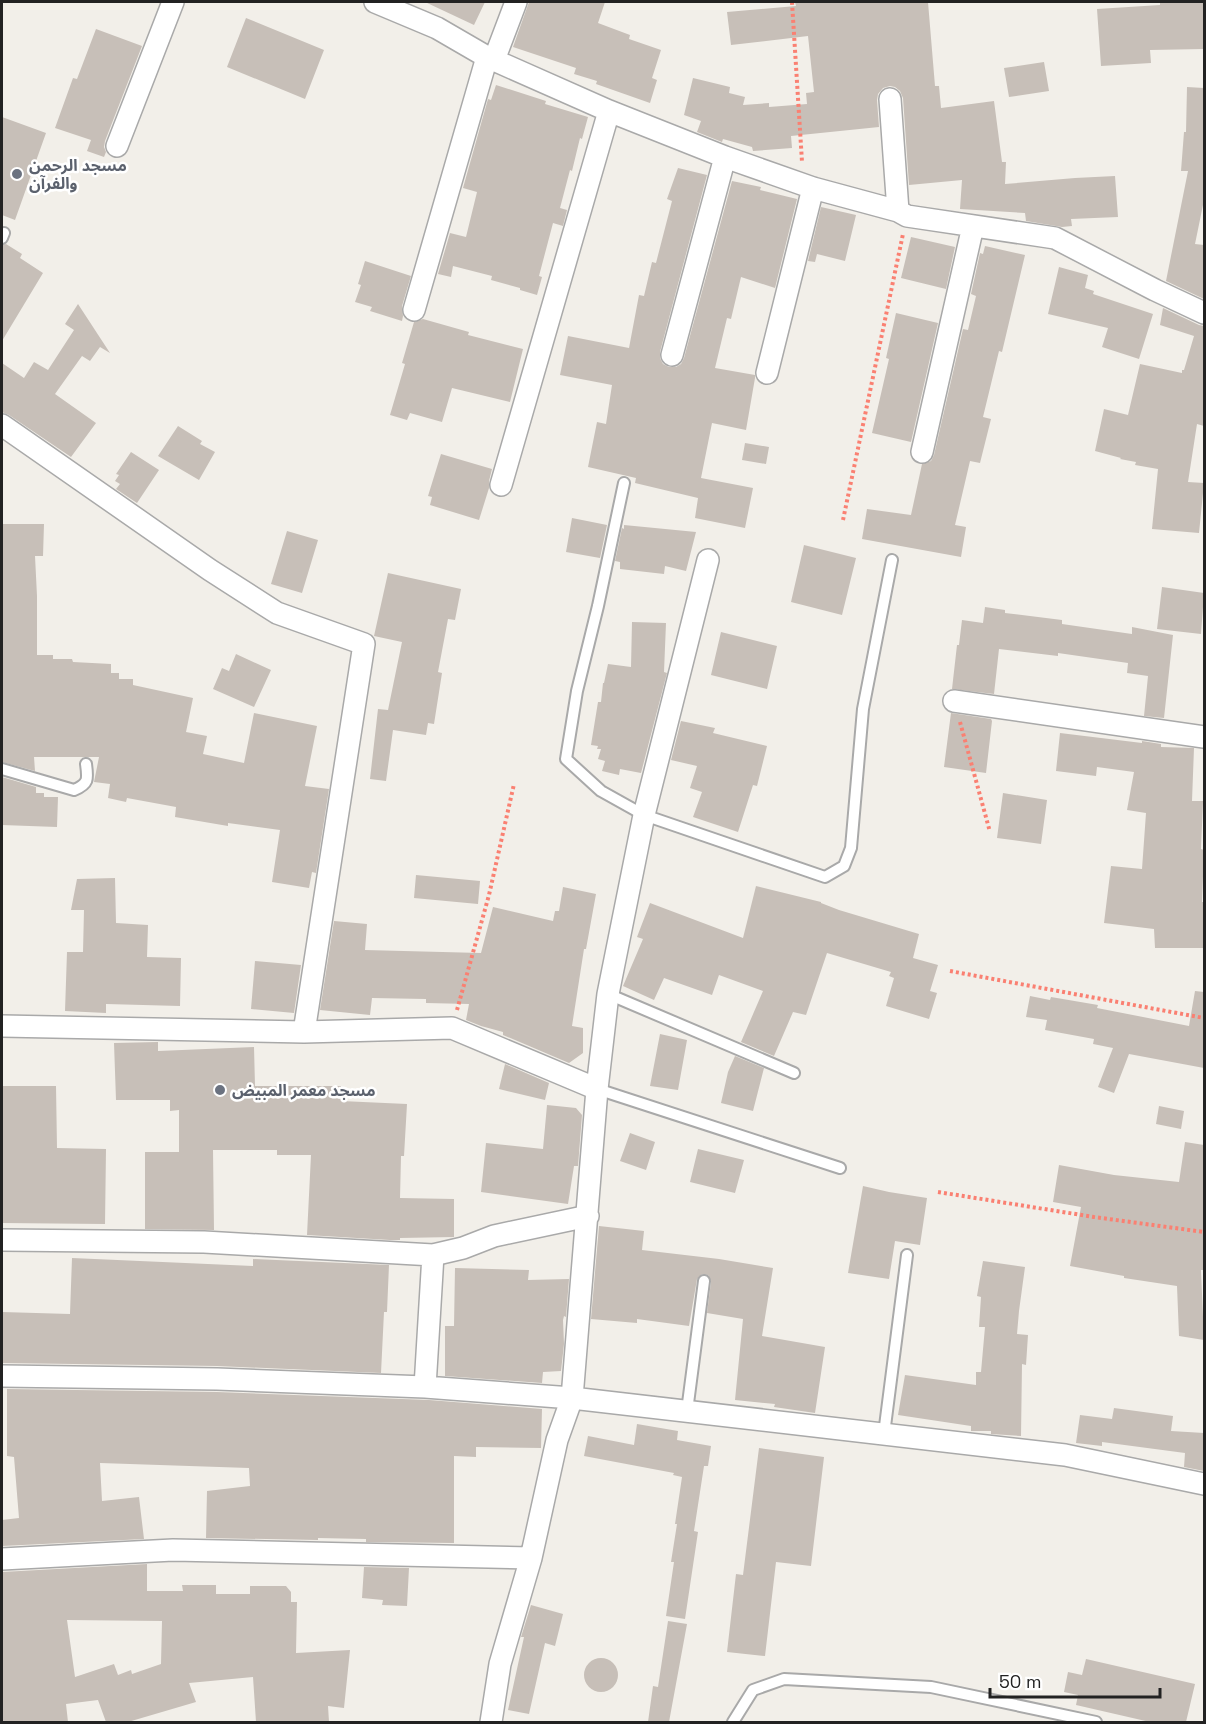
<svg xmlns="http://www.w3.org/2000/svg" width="1206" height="1724" font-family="'Space Grotesk','Noto Sans Arabic',sans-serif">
<rect width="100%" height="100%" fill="#f2efe9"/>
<path fill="#c7bfb8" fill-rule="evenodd" d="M425,2h60l-11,23z
M529,2h76l-7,21 32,12 -1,4 32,11 -9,28 5,2 -7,23 -54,-19 1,-3 -23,-7 2,-6 -63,-21z
M795,2h133l7,84h4l2,22 53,-7 8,61h4l-1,22 70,-6 40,-2 3,41 -47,2 1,7 -10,1 -36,-6 -1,-8 -65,-4 2,-29 -53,5 -6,-87 -3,-7 -5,-4 -5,-1 -7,2 -5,6 -1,6 2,27 -88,9 1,12 -39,3 -1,-4 -29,-8 -1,3 -25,-10 4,-11 -17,-6 9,-37 37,9 -1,6 16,4 -2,8 26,-2v4l38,-3 -1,-11 8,-1 -6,-56 -77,9 -4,-33 69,-6z
M1160,2h44v47l-54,1 1,13 -50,3 -4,-57 63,-4z
M246,18l78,32 -19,49 -78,-32z
M96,29l46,17 -37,95 -1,6 2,5 -2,5 -17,-6 4,-11 -36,-12 18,-50 4,1z
M1044,62l5,29 -40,6 -5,-29z
M496,85l50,16 -1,3 43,13 -6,22 -2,-1 -8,33 -2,-1 -10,38 7,2 -4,16 -10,-3 -14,53 3,1 -5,18 -17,-5v-2l-29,-8 1,-4 -39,-10 -2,11 -13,-3 12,-41 16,4 11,-45 -14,-4 25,-89 3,1z
M1187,87l17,1v112l-9,44 9,1v54l-38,-18 22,-110h-7l3,-39h2z
M2,117l44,16 -31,87 -13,-5z
M678,168l29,7 -47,177v6l3,6 6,3h7l5,-3 3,-6 48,-177 29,6 -1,3 37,9 -22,89 -34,-11 -10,42 -4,-1 -12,50 40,7v3l-9,52 -34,-7 -11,55 52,10 -8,40 -50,-10 3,-20 -63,-15 1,-5 -48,-11 9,-45 9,2 6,-39 -52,-10 8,-39 61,12 10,-53 5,1 8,-34 4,1 16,-62 -5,-2z
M821,207l35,8 -11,46 -28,-7 -2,8 -7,-1z
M911,237l44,10 -9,42 -45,-11z
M6,244l16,10 -2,4 23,15 -41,68v-96z
M985,246l40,9 -23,97 -3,-1 -16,66 8,2 -11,44 -10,-2 -15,64 11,2 -5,30 -99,-18 5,-30 44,6 11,-51 9,-3 3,-6 29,-126 5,1 8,-34 -5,-2 9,-41 3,1z
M365,261l46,15 -9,30 1,10 -1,5 -32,-10 2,-4 -17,-5 6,-17 -3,-1z
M1059,267l29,8 -3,13 9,3 -1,3 60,20 -14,45 -37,-12 6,-19 -60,-14z
M78,304l32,49 -10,-6 -10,14 -8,-5 -27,38 41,29 -25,34 -62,-42 -7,-3v-49l22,15 10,-16 14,8 26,-40 -9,-6z
M1163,308l36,17 5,1v100l-7,-2 -9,58 16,1 -5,50 -47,-4 6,-60 -23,-4 1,-3 -16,-3 1,-1 -26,-7 9,-42 24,6 12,-51 42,9v-3h2l10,-34 -34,-11z
M896,313l42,10 -27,119 -39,-9 17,-74 -3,-1z
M423,319l46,13 -1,3 55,14 -13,53 -58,-14 -10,34 -32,-9 -3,7 -17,-5 15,-51 -3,-1 12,-41z
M178,426l24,15 -2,3 15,8 -16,28 -41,-24z
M745,443l24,4 -3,17 -24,-4z
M131,452l28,18 -22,33 -21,-14 4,-5 -5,-3 4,-6 -3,-1z
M441,454l51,15 -3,12v7l-10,32 -49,-15 2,-8 -4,-1z
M572,518l35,7 -7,33 -34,-6z
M2,524h42l-1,32h-8l2,40v59h16v4h19l1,3 38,2v9h8v6h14v6l60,13 -7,34 21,4 -4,18 41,9 10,-50 63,13 -12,60 24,3 -13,84 -4,-1 -3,16 -37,-6 8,-52 -52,-7v3l-53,-9 1,-10 -49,-9 -1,4 -18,-4 2,-14 -16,-2 5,-25h-65l1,14 -33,-9z
M624,525l72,7 -10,39 -21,-5 -1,8 -44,-5v-7l-5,-1 7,-33 2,1z
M287,531l31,9 -16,53 -31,-9z
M804,545l52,13 -14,57 -51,-13z
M388,573l73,16 -6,31 -7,-1 -10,53 4,1 -8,51 -6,-1 -2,12 -33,-5 -7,51 -16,-2 8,-70 10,1 14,-68 -28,-6z
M1162,587l42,6 -3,41 -44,-5z
M985,607l20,3v3l57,7v4l70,10v-7l41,8 -9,83 -20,-2 4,-40 -21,-3 1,-10 -70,-10v3l-59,-7 -5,45 -42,-5 5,-44h2l3,-25 21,3z
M632,622l34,1 -2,49 3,1 -26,100 -21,-4 -1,6 -17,-4 3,-10 -7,-2 3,-10h-4l1,-3 -7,-1 7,-43h3l2,-19h1l4,-19 23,3z
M721,632l56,14 -10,43 -56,-14z
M236,654l35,16 -17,37 -41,-18 9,-21 7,3z
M951,713l40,6 1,2 -6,52 -42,-6z
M681,721l34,7 -2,5 54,13 -10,40 -4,-1 -15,47 -45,-15 9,-25 -12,-4 7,-22 -26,-6z
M1060,733l82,10v-2l19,3v3l33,1 -2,53h11l-2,48 3,1 -2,52h2v46h-49l-1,-19 -50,-6 7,-57 31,3 4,-56 -19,-3 7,-38 -37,-5 -1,9 -40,-5z
M2,777l34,10v6h8v4h14l-1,30 -55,-2z
M1003,793l44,7 -6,44 -44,-6z
M416,875l64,6 -2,23 -64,-6z
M115,878l1,45 32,2 -1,32 34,1 -1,48 -74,-2v9l-41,-2 2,-59h16l1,-42h-13l6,-31z
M756,886l65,16v1l18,7 80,24 -6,24 25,7 -8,26 7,2 -8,26 -43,-13 8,-28 -5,-2 2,-4 -64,-19 -21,62 -13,-3 -19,44 -33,-14 22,-51 -44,-16 -7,20 -48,-17 -10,22 -31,-14 20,-47 -6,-2 13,-34 93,35z
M563,887l33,7 -10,55h-2l-12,77 11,2v25l-14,10 -66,-28v-3l-22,-6 -15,-6 3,-16 -43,-1v-4l-54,-1 -2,17 -50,-5 14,-89 33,3 -2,26 116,3 12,-46 60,14 2,-10h4z
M255,961l46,4 -7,48 -43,-4z
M1195,991l9,1v76l-75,-14 -15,39 -16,-6 15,-39 -20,-4 1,-5 -49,-9 2,-10 -21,-3 4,-21 20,4 1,-3 47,8 -1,3 92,18z
M660,1034l27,6 -9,50 -28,-4z
M158,1042v9l96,-4 1,39h86v15l66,3 -3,52h-3l-1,42 54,1v38l-54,1v2h-10l-83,-5 4,-80h-34v-5h-64l1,80 -69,-1v-77h34v-42l-9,1v-11h-54l-2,-57z
M735,1056l29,12 -11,43 -32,-8 7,-31z
M505,1064l44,19 -4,17 -46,-11z
M2,1086h54l1,62 49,1 -1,75 -103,-1z
M547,1105l29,3 6,7 -4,51h-4l-6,38 -87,-12 5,-49 57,6z
M1159,1106l25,5 -3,18 -25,-5z
M630,1133l25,9 -9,28 -26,-9z
M1185,1142l19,3v125h-3l3,70 -25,-4 -2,-50 -53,-8v-2l-54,-10 11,-59 -28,-5 6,-37 55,10 65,7z
M698,1149l46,11 -9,33 -45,-11z
M863,1186l26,6 38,6 -7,47 -25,-4 -6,38 -41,-6z
M599,1226l45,5 -2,19 77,9 54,9 -11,68 63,11 -10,66 -41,-6 1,-3 -40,-4 8,-81 -36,-6 4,-31 -3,-7 -6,-1 -5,5 -8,47 -52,-7v4l-46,-4z
M72,1258l181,8v-7l136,6 -2,47h-3l-3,61 -164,-7 -215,-3v-51l68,2z
M983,1261l42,6 -6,44 -2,23 11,1 -2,30 -4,-1 -1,72 -30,-2v-3h-20v-5l-73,-11 7,-40 71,10v-13h5l4,-45h-6l2,-30 -4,-1z
M455,1268l74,2 -1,10 41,-1 -3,38 -2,-1 -1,4 1,24 -3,27 -18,1 -1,11 -97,-7v-50h9z
M7,1389l210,3 212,8 113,9 -1,39 -65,-1v10l-22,-1v87l-88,-1v-3l-48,-1v2l-112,-2 1,-47 43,-5 -1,-18 -149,-5 2,38 37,-4 5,42 -142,7v-26l17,-2 -5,-61 -7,-1z
M1114,1408l59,8 -2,15 33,2v38l-20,-4 1,-14 -83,-11v4l-26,-3 4,-28 32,4z
M637,1424l41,7 -1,9 34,6 -3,20h-4l-10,65 4,1 -13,87 -19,-3 8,-54h-3l6,-38h-2l7,-47 -9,-2 1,-2 -90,-17 4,-20 46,9z
M759,1448l65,9 -13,109 -35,-4 -11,94 -38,-4 9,-78 7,1z
M147,1564v27h36l-1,-6h34v9h34v-8h36l5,6v10h6l-1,51 54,-3 -6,58 -16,-2 1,16h-73l-3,-45 -64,6 7,19 -68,20h-22l-8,-22 -32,4 2,18h-65l-1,-150zM67,1620l95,1 -1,43 -29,10 -1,-4 -13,5 -4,-11 -39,13z
M364,1567l45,1 -2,38 -25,-1 1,-5 -21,-2z
M531,1605l32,9 -8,32 -10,-3 -16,71 -21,-4 16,-73h-3z
M668,1621l19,3 -18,98h-21l5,-36 5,1z
M584 1675a17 17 0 1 1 34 0a17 17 0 1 1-34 0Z
M1086,1659l109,25 -9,38h-36l-74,-17 2,-10 -14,-3 4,-20 14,3z"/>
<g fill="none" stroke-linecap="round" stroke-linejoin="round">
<defs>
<path id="service" d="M2,238l2,-5
M624,483l-26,123 -21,85 -11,68 35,32 43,24 181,62 19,-11 7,-18 12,-139 29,-149
M2,769l72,21c15,-6 14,-11 12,-26
M608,994l186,79
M597,1089l243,79
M687,1411l17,-130
M884,1434l23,-179
M733,1722l20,-32 31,-11 147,8 165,35"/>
<path id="minor" d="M375,2l62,26 50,29 122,54 116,46 88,31 85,23 9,5 148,22 100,52 49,23
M494,60l22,-58
M890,99l8,112
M117,146l56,-144
M414,310l73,-253
M672,355l53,-198
M767,373l46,-185
M2,425l208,145 67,43 87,31 -60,388
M922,452l51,-226
M501,485l108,-374
M954,701l250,36
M2,1026l302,6 148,-4 145,61
M2,1240l202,2 229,13 30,-7 31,-12 94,-20
M2,1376l215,3 208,8 147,11 493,57 139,29
M425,1387l8,-132
M2,1559l171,-9 358,8
M491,1722l9,-58 31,-106 26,-118 15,-42 25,-309 11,-95 36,-179 64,-255"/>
</defs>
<use href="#service" stroke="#a9a9a9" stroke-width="14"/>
<use href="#minor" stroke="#a9a9a9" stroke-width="24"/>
<path stroke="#fa8072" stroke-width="4" stroke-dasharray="3 3" stroke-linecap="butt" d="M792,2l10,160
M843,520l60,-286
M960,722l30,110
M950,971l254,47
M457,1010l32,-115 25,-111
M938,1192l156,25 110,15"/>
<use href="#service" stroke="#fff" stroke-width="10"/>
<use href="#minor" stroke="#fff" stroke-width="21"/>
</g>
<g fill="#6b7280" stroke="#fff" stroke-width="2">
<circle cx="17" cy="174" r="6"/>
<circle cx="220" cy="1090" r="6"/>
</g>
<g text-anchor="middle" stroke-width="5" stroke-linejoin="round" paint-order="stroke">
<g font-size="16" font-weight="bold" fill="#5b616d" stroke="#fff" text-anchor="start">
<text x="29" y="171">مسجد الرحمن<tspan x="29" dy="18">والفرآن</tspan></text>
<text x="232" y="1096">مسجد معمر المبيض</text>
</g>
</g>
<rect width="1206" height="1724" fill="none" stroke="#222222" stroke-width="6"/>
<path d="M990 1688v9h170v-9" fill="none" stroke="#222222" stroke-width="3"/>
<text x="999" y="1688" font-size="18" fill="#222222" stroke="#ffffff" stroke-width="4.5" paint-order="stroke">50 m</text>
</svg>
